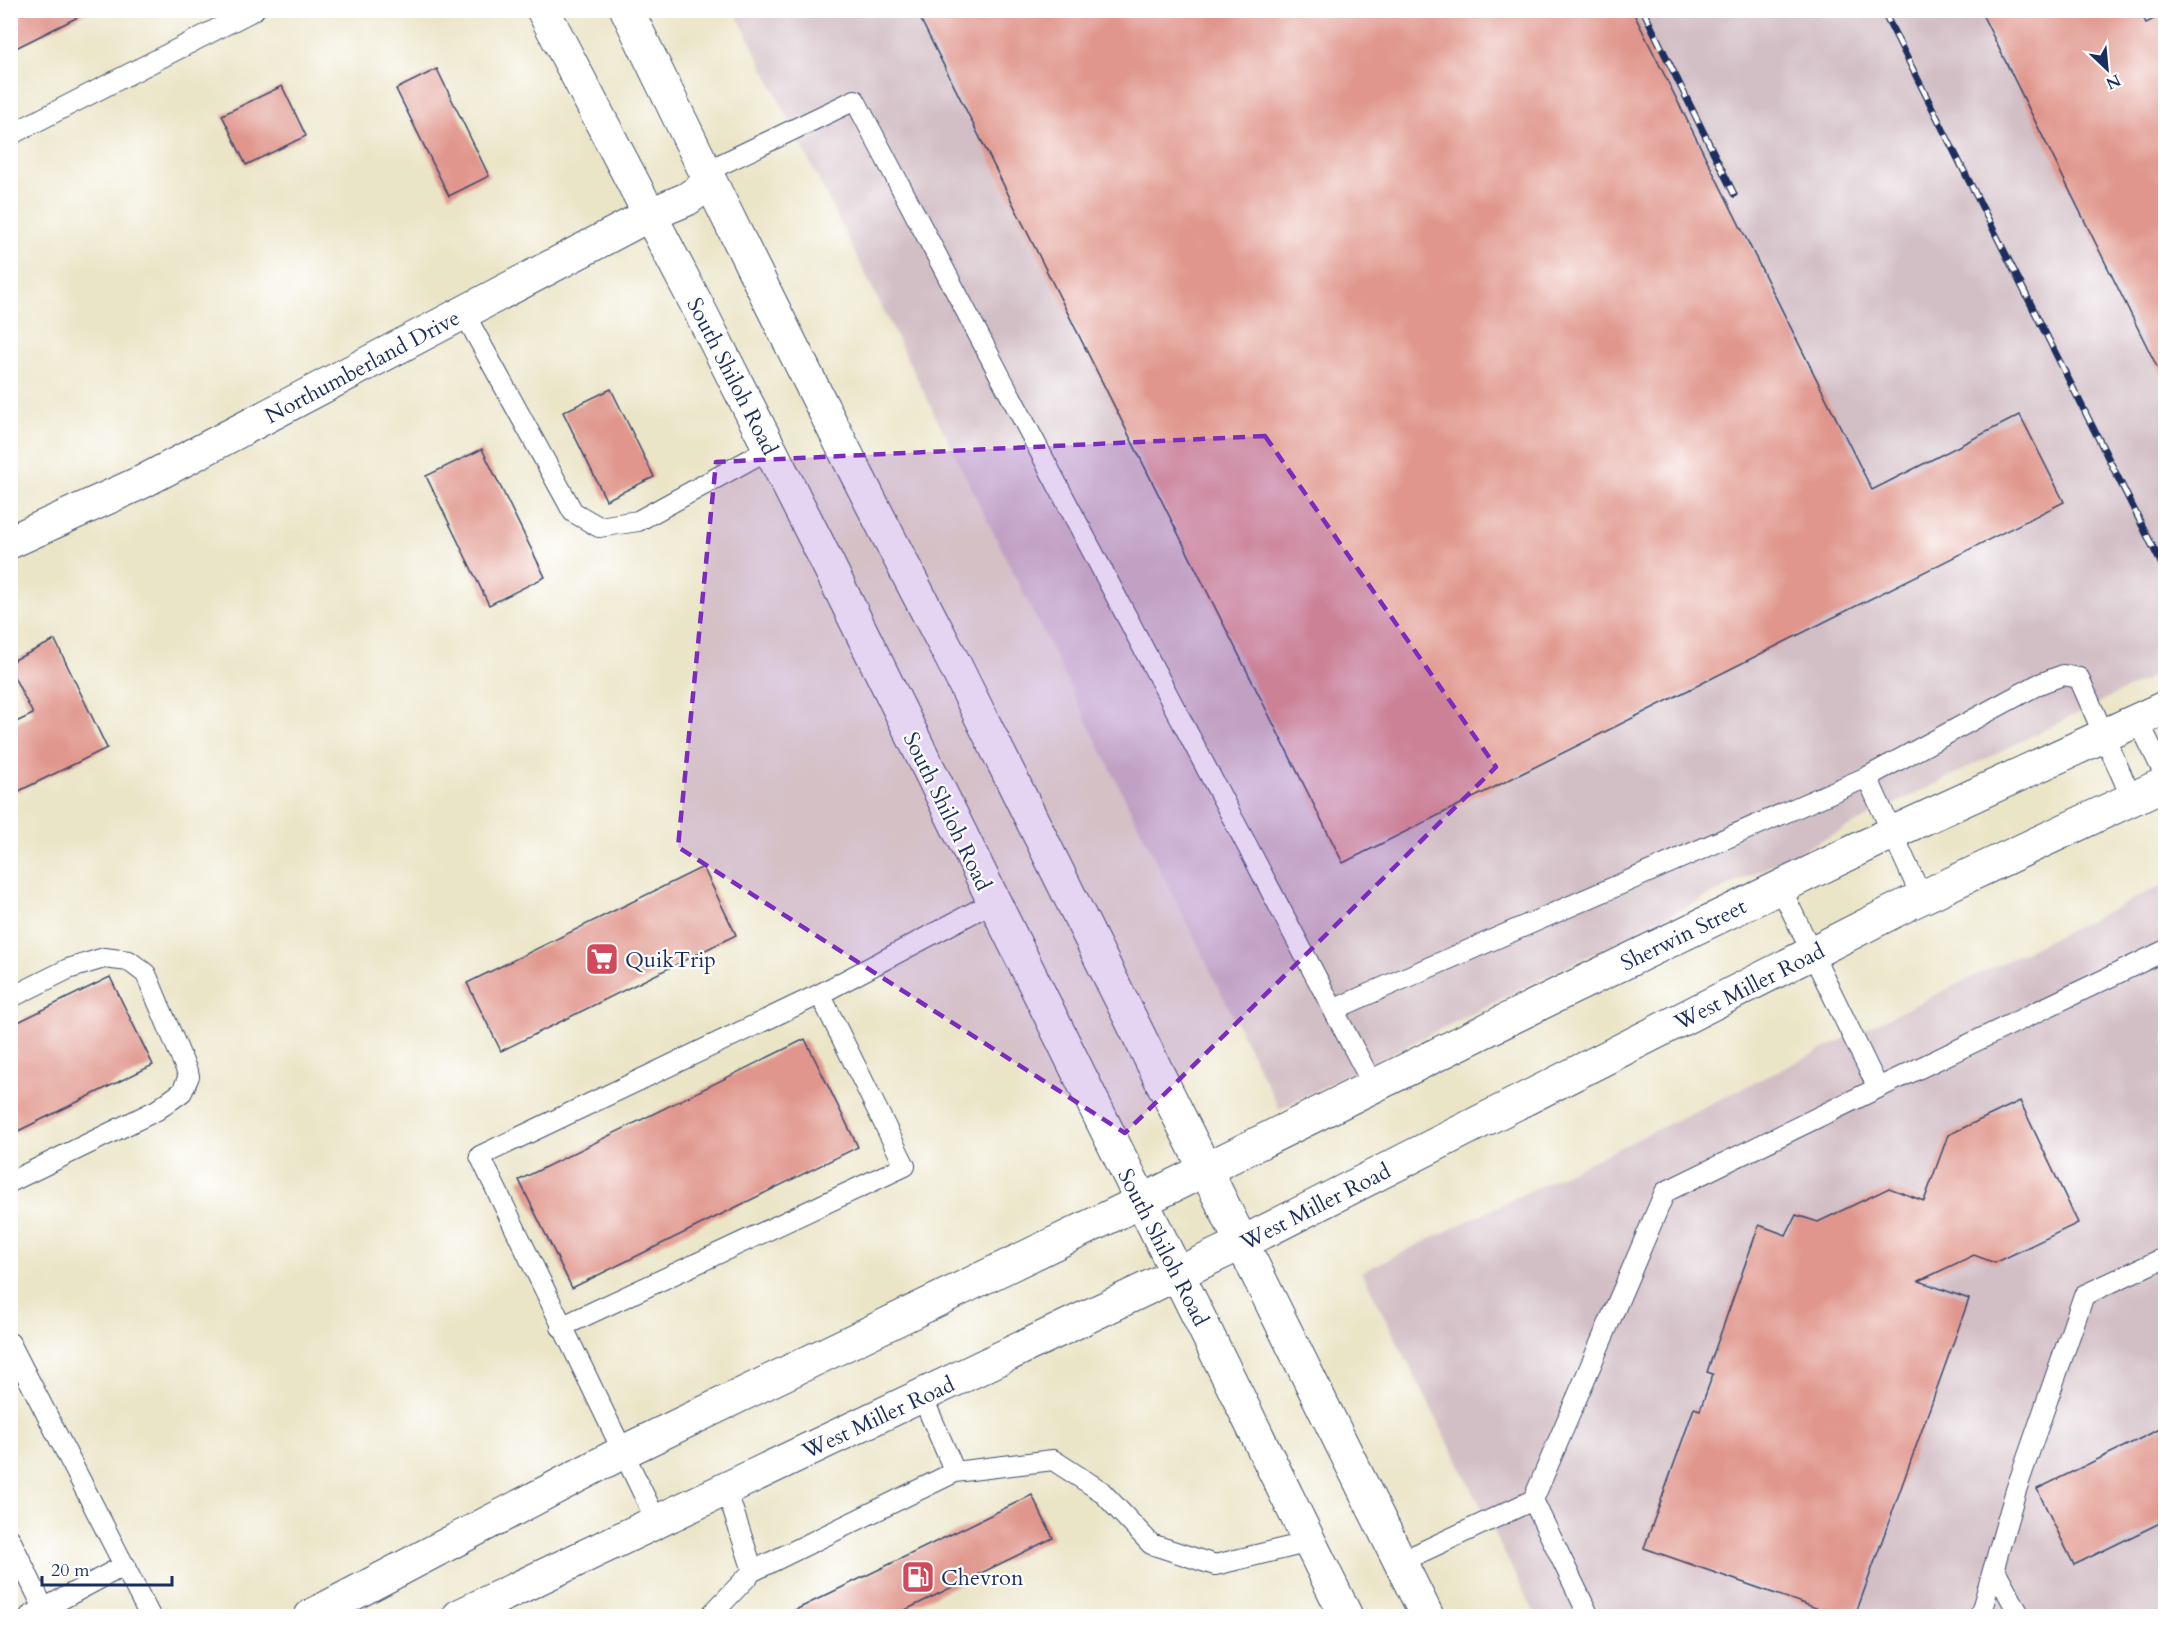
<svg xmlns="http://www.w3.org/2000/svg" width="2176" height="1627" font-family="Cardo,serif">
<rect width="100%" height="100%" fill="#fff"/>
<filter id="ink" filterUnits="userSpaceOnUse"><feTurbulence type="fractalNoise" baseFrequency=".0167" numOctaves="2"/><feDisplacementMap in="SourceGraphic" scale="12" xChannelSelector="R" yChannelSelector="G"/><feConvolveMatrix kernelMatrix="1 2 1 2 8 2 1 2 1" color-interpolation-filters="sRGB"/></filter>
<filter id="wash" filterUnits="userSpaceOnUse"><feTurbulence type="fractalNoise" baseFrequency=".008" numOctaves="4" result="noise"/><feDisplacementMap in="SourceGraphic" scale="24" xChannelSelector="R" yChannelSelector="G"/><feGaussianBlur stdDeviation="1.35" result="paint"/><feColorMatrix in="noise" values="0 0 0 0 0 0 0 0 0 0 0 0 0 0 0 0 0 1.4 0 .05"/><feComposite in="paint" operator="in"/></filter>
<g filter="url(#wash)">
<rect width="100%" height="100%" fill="#ebe5c8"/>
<path fill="#d2bec5" d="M735,11h1430v659l-886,439z
M2165,884v732h-629l-174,-344z"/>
<g id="blocks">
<path fill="#e0968c" d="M10,10h82l-82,41z
M916,10h716l240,480 148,-75 44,87 -721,361z
M1980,10h159l7,13 20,-10v372z
M437,69l52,107 -40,20 -53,-107z
M282,86l24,50 -60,29 -24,-50z
M611,389l43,88 -48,23 -43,-88z
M482,449l63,128 -56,28 -63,-129z
M55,640l52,108 -90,44 -7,-12v-55l23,-11 -23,-45v-7z
M703,867l33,68 -235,116 -34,-68z
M110,977l43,88 -143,70v-109z
M805,1039l53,108 -286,141 -53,-108z
M2020,1101l58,122 -83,40 -21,-8 -55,26 50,18 -114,317h-16l-195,-68 50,-140 6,2 13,-36 -6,-2 52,-147 27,10 10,-20 22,7 71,-34 35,13 24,-66z
M2166,1426v94l-92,45 -37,-76z
M1032,1495l21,43 -160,78h-110z"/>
</g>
</g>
<g filter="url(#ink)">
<use href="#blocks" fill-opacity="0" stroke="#3a4a6e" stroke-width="1.5"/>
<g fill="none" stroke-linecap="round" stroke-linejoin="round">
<defs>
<path id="lane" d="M10,135l244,-125
M705,172l150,-72 519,987
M464,313l109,199 26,15 39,-6 131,-72
M2138,720l28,58
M1867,777l55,121
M10,998l58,-29 36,-11 25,3 17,13 43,102 -7,16 -25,18 -147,72
M1335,1012l9,-7 54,-24 469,-204 172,-93 24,-9 16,3 53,121
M1878,1088l288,-138
M561,1327l344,-161 -85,-172
M10,1343l140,273
M922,1396l33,76 98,-12 48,31 50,53 64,21 95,-23
M1533,1500l132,-308 213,-104 -98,-201
M657,1522l-177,-366 340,-162 173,-92
M10,1539l34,70
M1400,1562l133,-62 56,116
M1994,1568l26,48
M753,1571l202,-99
M30,1616l95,-51
M710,1616l43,-45 -27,-82
M1980,1616l36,-126 68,-195 82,-38"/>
<path id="street" d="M10,542l132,-60 507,-267 38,-16 23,-16"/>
<path id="secondary" d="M543,10l156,299 120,237 527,1070
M627,10c106,220 215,439 328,655l472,951
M311,1616l312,-164 517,-250 411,-204 341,-165 274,-126
M459,1616l783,-373 668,-340 256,-120"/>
</defs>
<use href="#lane" stroke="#3a4a6e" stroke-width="22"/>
<use href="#street" stroke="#3a4a6e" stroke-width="35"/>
<use href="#secondary" stroke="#3a4a6e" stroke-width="35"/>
<use href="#lane" stroke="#fff" stroke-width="20"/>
<use href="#street" stroke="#fff" stroke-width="33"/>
<use href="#secondary" stroke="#fff" stroke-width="33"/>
<defs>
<path id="rail" d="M1643,10l91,184
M1883,10l283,563"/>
</defs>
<use href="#rail" stroke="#1b2f5e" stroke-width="7"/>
<use href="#rail" stroke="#fff" stroke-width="4.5" stroke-dasharray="14" stroke-linecap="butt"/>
</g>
</g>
<path fill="#7b2cbf" fill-opacity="0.2" stroke="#7b2cbf" stroke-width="4.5" stroke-dasharray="12 8" stroke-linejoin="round" d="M1265,436l231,331 -371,366 -447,-286 38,-385z"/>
<defs>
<symbol id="supermarket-square" viewBox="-11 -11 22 22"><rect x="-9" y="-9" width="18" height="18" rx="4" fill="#d1495b" stroke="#fff"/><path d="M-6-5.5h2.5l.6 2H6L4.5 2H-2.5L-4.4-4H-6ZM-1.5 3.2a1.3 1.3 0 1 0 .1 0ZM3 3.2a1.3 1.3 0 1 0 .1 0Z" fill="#fff"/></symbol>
<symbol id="fuel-square" viewBox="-11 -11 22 22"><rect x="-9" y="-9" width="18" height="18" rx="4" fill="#d1495b" stroke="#fff"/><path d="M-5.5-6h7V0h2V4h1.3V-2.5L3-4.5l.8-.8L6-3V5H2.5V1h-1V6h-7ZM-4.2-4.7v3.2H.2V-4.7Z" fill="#fff"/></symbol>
</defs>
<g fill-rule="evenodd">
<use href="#supermarket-square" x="583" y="940" width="38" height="38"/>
<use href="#fuel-square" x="899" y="1558" width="38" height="38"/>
</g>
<g text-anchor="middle" stroke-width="4.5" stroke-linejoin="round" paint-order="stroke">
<g font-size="22" fill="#1b2f5e" stroke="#fff">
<text transform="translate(362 366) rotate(-28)" y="8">Northumberland Drive</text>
<text transform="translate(733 376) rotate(63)" y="8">South Shiloh Road</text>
<text transform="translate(948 811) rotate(64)" y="8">South Shiloh Road</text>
<text transform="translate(1683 934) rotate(-26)" y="8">Sherwin Street</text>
<text transform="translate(1749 986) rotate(-27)" y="8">West Miller Road</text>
<text transform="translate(1315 1206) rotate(-27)" y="8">West Miller Road</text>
<text transform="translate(1164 1247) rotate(63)" y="8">South Shiloh Road</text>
<text transform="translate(878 1417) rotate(-25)" y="8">West Miller Road</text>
</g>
<g font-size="22" fill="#1b2f5e" stroke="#fff" text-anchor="start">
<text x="625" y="967">QuikTrip</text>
<text x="941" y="1585">Chevron</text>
</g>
</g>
<rect width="2176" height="1627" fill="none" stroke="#fff" stroke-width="36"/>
<g transform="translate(2107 69) rotate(154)" stroke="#ffffff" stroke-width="4.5" paint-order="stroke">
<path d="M0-4.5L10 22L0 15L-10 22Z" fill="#1b2f5e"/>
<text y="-9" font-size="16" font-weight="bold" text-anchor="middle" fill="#1b2f5e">N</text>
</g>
<path d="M42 1576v9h130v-9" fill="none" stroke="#1b2f5e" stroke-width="3"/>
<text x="51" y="1576" font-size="18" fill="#1b2f5e" stroke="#ffffff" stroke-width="4.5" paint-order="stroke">20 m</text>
</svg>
